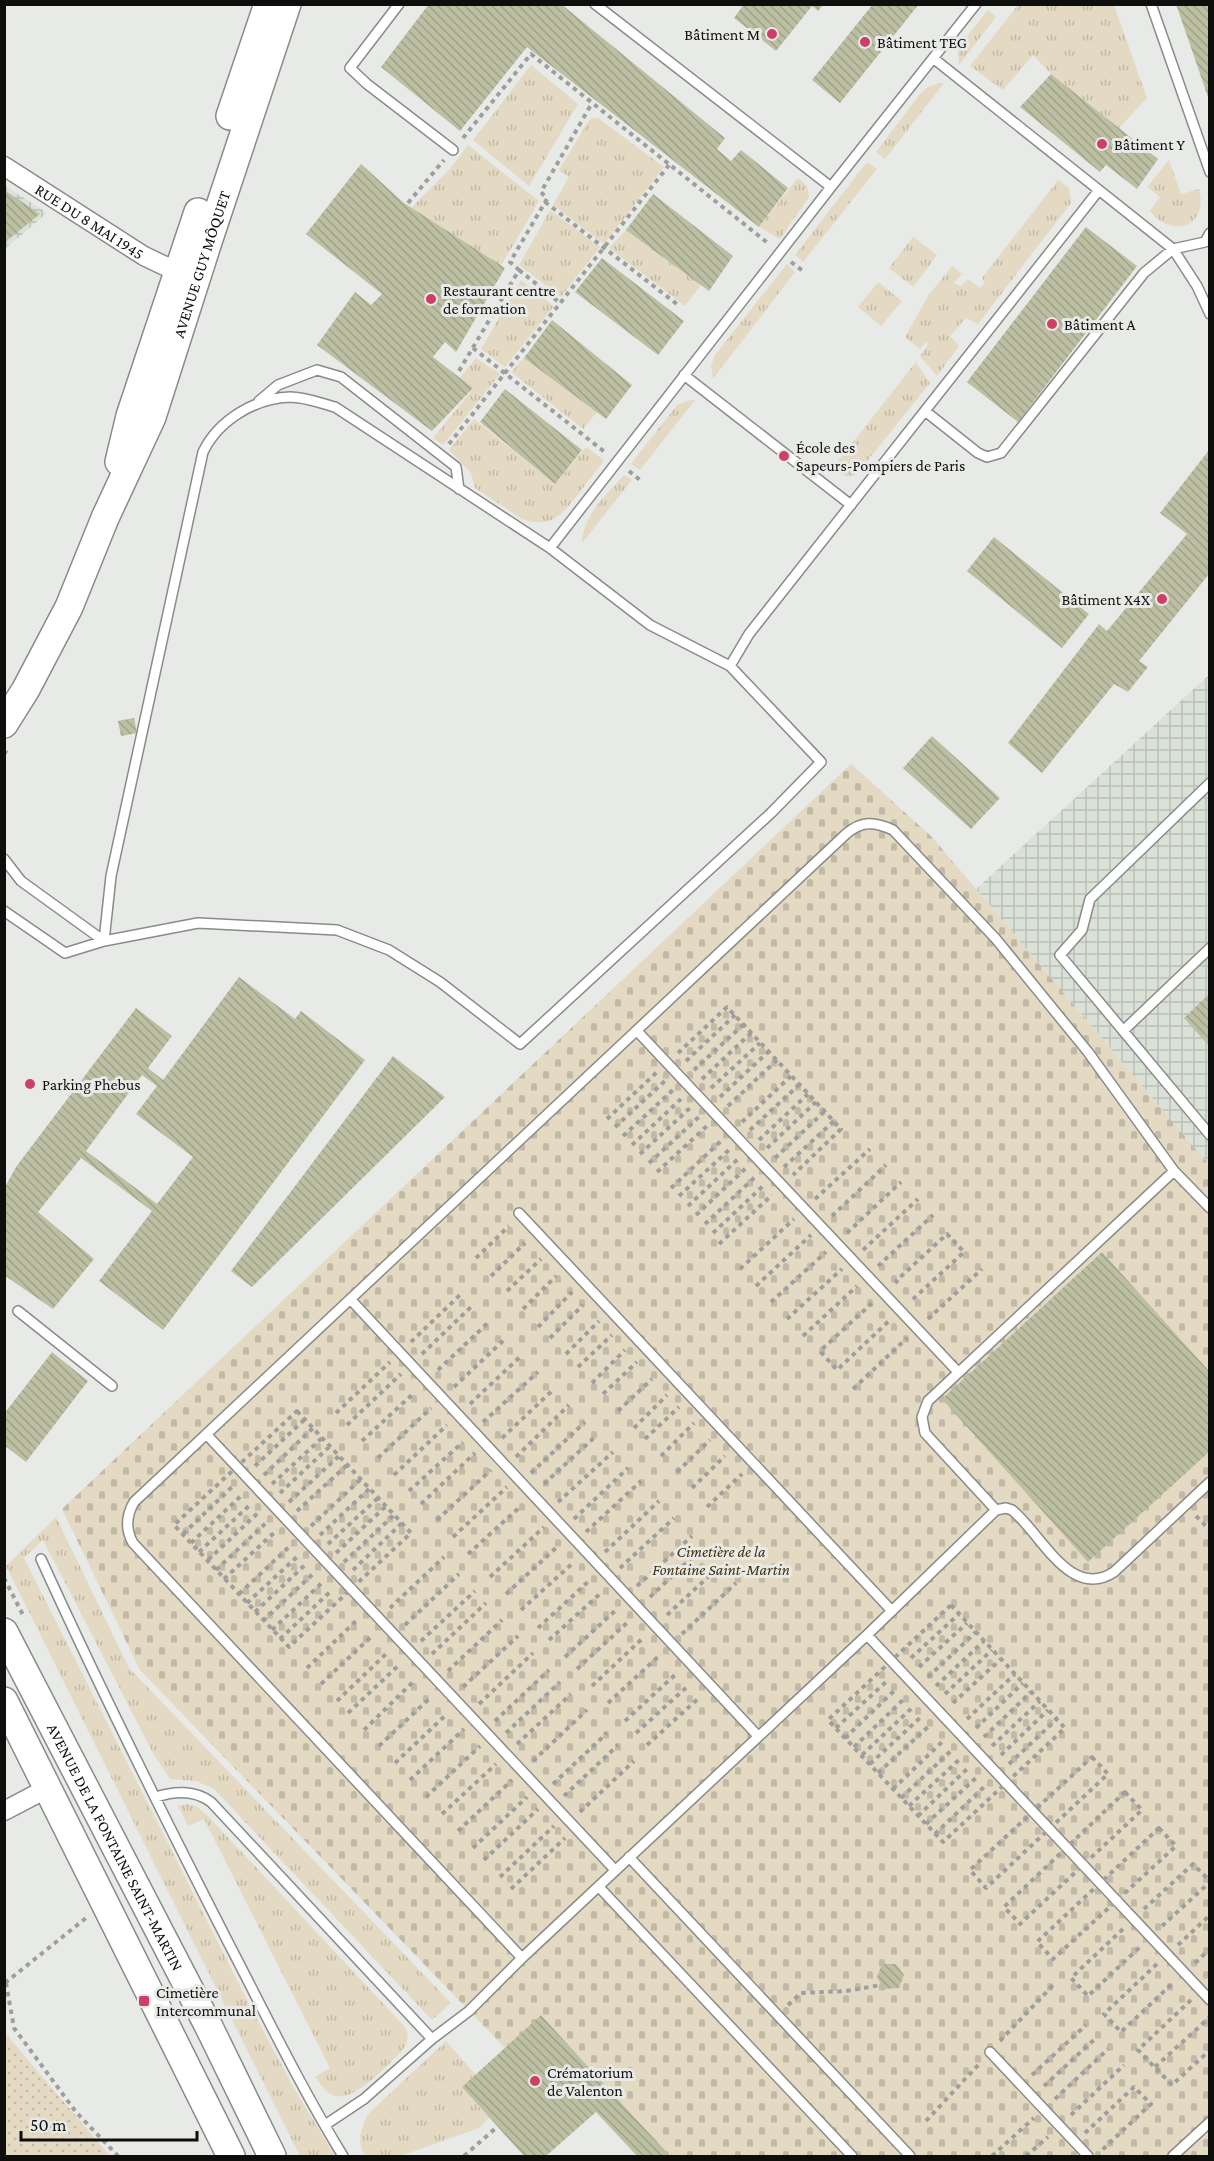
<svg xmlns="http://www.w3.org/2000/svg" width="1214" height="2161" font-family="'Crimson Pro',serif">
<defs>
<pattern id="industrial-grid" width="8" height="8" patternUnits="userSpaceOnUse" patternTransform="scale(1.5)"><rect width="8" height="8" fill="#dae1d7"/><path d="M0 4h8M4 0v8" fill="none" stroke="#bac0b7"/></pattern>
<pattern id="grass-tufts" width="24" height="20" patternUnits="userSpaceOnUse" patternTransform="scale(1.5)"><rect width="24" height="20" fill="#e4d9c3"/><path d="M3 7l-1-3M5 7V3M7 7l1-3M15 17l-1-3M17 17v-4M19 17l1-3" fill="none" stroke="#c2b9a6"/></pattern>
<pattern id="cemetery-stones" width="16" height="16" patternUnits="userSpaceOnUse" patternTransform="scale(1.5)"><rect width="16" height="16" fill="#e4d9c3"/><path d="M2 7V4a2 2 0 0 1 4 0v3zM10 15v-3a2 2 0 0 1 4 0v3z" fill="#c2b9a6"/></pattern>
<pattern id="garden-dots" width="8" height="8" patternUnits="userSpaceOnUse" patternTransform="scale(1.5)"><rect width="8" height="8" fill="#e4d9c3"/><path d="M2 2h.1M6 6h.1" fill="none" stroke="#c2b9a6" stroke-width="1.8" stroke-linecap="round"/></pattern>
<pattern id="building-back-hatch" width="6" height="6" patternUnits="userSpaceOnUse" patternTransform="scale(1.5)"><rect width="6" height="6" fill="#bcbfa2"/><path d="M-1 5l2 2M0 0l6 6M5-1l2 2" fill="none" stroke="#a0a38a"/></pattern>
</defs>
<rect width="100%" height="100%" fill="#e8eae7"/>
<path fill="url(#industrial-grid)" d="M4,185l43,28 -42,36h-1z
M1209,675v490l-233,-276z"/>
<path fill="url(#grass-tufts)" d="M1018,5h96l33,93 -28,30 -67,-53 -19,-20 -30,35 -33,-24z
M988,10l8,7 -37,48 -1,-17z
M531,65l47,39 -49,82 -56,-46z
M939,83h5l-59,76 -9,-7 44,-58 8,-7z
M592,118h6l66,49 -60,77 -51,-39 16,-28 -10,-7 30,-50z
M468,145l71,56 -38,65 -90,-58 38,-38z
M1169,160l12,34 18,-5c10,37 -26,51 -49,22l10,-14 -13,-10z
M867,162l10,7 -74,93 -8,-7z
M798,178l9,8 2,11 -29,42 -21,-12z
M1058,180l11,8 2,15 -93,121 -12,-6 -16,18 9,10 -22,30 -17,-20 8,-11 -2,-3 -6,7 -15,-12 23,-41 24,-30 10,8 -8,9 7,3 7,-7 12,9 5,-5 -3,-5z
M550,210l50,37 -39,50 -42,-32z
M626,230l75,55 -16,21 -76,-58z
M913,237l24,18 -24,32 -24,-19z
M787,264l8,8 -82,107 -2,-13 4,-11z
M521,280l33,26 -49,61 -24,-18z
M878,282l24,19 -21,25 -23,-19z
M476,358l24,16 -57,71 -10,-7 40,-49 -13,-11z
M524,358l73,54 -14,17 -72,-57z
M916,362l14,21 -73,91 -10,3 -15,-8z
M695,400l-55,70 -9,-6 46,-59 10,-4z
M474,419l81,65 31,-37 18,13c-8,11 -17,23 -26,34 -16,21 -27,35 -56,25l-47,-31 -4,-15 -22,-23z
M624,475l8,5 -50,63c1,-28 24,-48 42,-68z
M56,1517l73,151 322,335 -19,17 -218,-231 -18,-8 -26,-2 -16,-24 -111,-215 -19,18 227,450 44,82 40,66h-35l-294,-590z
M186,1804l10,2 12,10 196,210c6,10 4,15 -2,25 -14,13 -46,50 -66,45 -10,-2 -15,-11 -21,-19l15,-9 -126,-249 -16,7 -10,-20z
M446,2041l30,34 -14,12 27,31 -10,10 -78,28h-36c-9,-14 -4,-27 3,-42z"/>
<path fill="url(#cemetery-stones)" d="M851,764l81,73 277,328v991h-539l-129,-141 -36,33 -365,-378 -78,-161z"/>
<path fill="url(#garden-dots)" d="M5,2033l105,123h-105z"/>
<path fill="url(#building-back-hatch)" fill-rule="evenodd" d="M429,4h132l164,134 -8,11 14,12 10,-11 47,38 -29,39 -232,-180 -67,84 -79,-64z
M744,4h80l-6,7 -6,-5 -36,45 -42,-33z
M873,4h46l-79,99 -28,-23z
M1176,4h33v96z
M1051,74l107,85 -21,30 -31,-24 -6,7 -80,-65z
M361,164l43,39 101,65 -49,84 -11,-10 -12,15 40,31 -41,43 -115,-86 38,-53 16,13 11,-11 -76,-60z
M4,190l36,24 -36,29z
M653,194l80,62 -24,35 -83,-61z
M1086,227l51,39 -119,156 -51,-40z
M602,258l82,63 -26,34 -83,-63z
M552,320l80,65 -26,34 -82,-61z
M505,389l77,61 -27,34 -75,-62z
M1209,450v124l-70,87 9,6 -20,25 -14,-8 -72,89 -34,-30 91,-119 8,7 80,-97 -27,-21z
M994,537l95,77 -27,34 -95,-77z
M134,718l3,15 -16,3 -3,-15z
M932,736l68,62 -29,31 -68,-61z
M239,977l56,42 6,-8 64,49 -202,270 -64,-49 53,-70 -71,-53 -43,54 56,47 -41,50 -49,-34v-86l12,-22 120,-159 36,28 -24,32 15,12zM142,1075l15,11 -21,28 57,43 -36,47 -71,-53z
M1209,994v52l-25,-28z
M393,1056l52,41 -193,190 -21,-16z
M1102,1252l107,119v81l-121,110 -146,-163z
M52,1352l36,29 -62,81 -22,-17v-31z
M882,1964h14l8,11 -5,13 -15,1 -7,-12z
M541,2015l73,80 56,61h-33l-41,-44 -50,44h-22l-62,-69z"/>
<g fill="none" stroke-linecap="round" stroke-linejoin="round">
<defs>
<path id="lane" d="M399,4l-49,64 17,16 86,66
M595,4l236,183
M1151,4l59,168
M933,58l240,191 24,37 13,28
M684,375l167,130
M259,401l19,-16 39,-15 24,7 115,90 3,22
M925,411l53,42 9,4 14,-4 143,-180 29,-24 32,-7 5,-9
M550,548l281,-361 145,-183
M730,666l19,-32 350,-444
M1210,783l-120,116 -8,31 -22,25 150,180
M4,859l17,22 83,60
M4,911l61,42 39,-12 94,-18 139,7 52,20 51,32 80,62 251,-231 50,-51 -91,-96 -80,-41 -100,-77 -215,-141c-15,-4 -30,-10 -45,-10 -36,1 -72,24 -87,55l-92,424 -7,65
M637,1031l321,341
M1123,1031l87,-83
M519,1213l373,398
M351,1300l407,436
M18,1311l94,75
M207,1435l408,435
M996,1510l-71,-77 -3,-16 6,-16 246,-230
M41,1559c59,130 123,258 188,385 37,71 72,144 114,212
M867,1635l343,365
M156,1797c18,-6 39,-7 55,5l221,237
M629,1857l281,299
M599,1887l253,269
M522,1958l-389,-415c-8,-14 -7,-27 1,-41l712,-668c15,-13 28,-13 47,-4l103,109 92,113 86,119 36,37
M990,2052l98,104
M325,2125l39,-26 68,-60 37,-28 53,-53 345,-323 129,-125 10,-2 6,2c29,23 58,91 102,62l96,-90
M1173,2156l37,-34"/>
<g id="street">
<path id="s1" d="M4,166l140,90 21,10 13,2"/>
<path d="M4,1811l44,-23"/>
</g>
<g id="secondary">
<path d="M230,116l38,-112"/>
<path d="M119,462l11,-46 68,-204"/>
<path id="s2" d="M4,724l22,-35 43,-82 36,-89 47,-101 55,-172 80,-241"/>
<path id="s3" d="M4,1632l205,395 63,129"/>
<path d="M4,1701l227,455"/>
</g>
</defs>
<use href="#lane" stroke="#898b88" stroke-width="12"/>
<use href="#street" stroke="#898b88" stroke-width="21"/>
<use href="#secondary" stroke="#898b88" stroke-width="30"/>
<path stroke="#9e9f9d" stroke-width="4" stroke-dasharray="4.5 4.5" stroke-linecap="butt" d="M463,138l68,-84 238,190
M545,202l133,103
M408,203l36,-43
M791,262l12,9
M519,270l41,33
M473,348l133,105
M459,371l60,-101 -9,-8 37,-63 -6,-7 51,-89
M449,444l220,-279
M629,471l11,9
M4,754l5,-7
M678,1053l49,-46 114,122 -48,46
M686,1061l49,-46
M694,1070l50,-46
M702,1079l49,-46
M711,1088l49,-45
M720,1097l49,-46
M728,1106l49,-46
M607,1119l50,-47
M742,1122l49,-46
M615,1127l50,-46
M750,1130l50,-46
M623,1136l50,-46
M759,1140l49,-46
M632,1145l49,-46
M767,1148l49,-46
M640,1154l50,-46
M775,1158l50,-47
M649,1163l50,-46
M784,1167l50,-46
M657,1172l50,-46
M671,1188l50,-47
M679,1196l50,-46
M815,1199l55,-50
M688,1206l50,-47
M696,1215l50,-47
M832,1216l54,-51
M705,1224l50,-47
M713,1233l50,-47
M847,1233l54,-51
M719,1244l53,-49
M863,1250l55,-51
M476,1258l33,-32
M878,1266l55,-51
M740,1269l54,-50
M491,1276l34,-33
M898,1283l-2,-2 51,-47 17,18 -53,49
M756,1286l55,-51
M507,1291l34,-32
M771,1302l55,-50
M872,1303l-52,48 17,19 53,-50
M523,1309l33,-33
M787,1319l55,-50
M928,1319l54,-50
M538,1327l34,-35
M803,1336l54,-50
M550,1338l33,-33
M411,1342l52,-50
M422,1354l52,-50
M566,1354l33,-33
M578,1367l34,-32
M438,1370l52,-49
M592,1383l33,-33
M454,1387l52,-49
M853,1389l54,-51
M603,1394l34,-32
M470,1404l52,-49
M297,1411l114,122 -122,114 -115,-122z
M618,1411l34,-32
M336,1413l54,-51
M483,1422l55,-50
M347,1425l54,-51
M634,1428l33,-33
M502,1438l52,-49
M645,1439l34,-32
M362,1441l53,-49
M661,1456l33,-33
M516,1457l53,-52
M378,1458l53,-50
M255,1466l50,-47
M677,1472l33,-32
M531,1473l54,-51
M264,1475l49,-47
M394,1475l53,-50
M272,1484l50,-46
M544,1484l53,-49
M692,1488l33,-32
M409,1491l54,-49
M280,1493l50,-47
M289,1502l50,-46
M558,1502l55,-50
M421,1504l54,-51
M707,1507l35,-33
M297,1511l50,-46
M1196,1516l14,14
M574,1519l54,-51
M437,1520l54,-50
M311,1526l50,-47
M586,1532l55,-51
M183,1534l51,-49
M320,1535l49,-46
M453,1537l54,-50
M191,1543l52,-49
M328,1544l50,-46
M199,1552l52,-48
M605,1552l54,-51
M336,1553l50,-47
M468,1554l53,-48
M208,1560l51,-48
M344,1562l50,-47
M620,1568l54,-50
M216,1570l52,-49
M353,1570l49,-47
M490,1577l54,-50
M4,1578l19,37
M224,1579l53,-49
M637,1586l55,-50
M239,1594l52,-49
M506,1594l52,-48
M650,1597l52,-49
M247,1603l52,-48
M951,1605l114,123 -122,114 -115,-122z
M390,1608l54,-51
M521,1610l53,-48
M255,1612l52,-49
M667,1615l53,-49
M263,1621l52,-49
M405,1625l54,-51
M538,1628l52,-48
M272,1630l52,-49
M682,1634l54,-51
M280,1639l52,-49
M549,1640l53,-48
M421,1641l54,-50
M432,1654l54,-51
M565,1657l52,-48
M911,1658l48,-44
M919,1667l48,-44
M307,1668l51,-49
M577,1669l52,-48
M448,1671l54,-51
M928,1677l48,-45
M321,1684l52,-49
M592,1686l52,-49
M936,1686l48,-45
M463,1687l55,-51
M945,1694l47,-44
M337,1701l51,-49
M608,1703l53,-49
M953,1703l48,-44
M479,1704l54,-51
M348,1713l52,-49
M967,1719l48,-45
M495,1721l54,-51
M625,1721l52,-48
M836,1728l52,-48
M976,1728l47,-45
M364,1730l51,-50
M506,1733l54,-51
M636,1733l53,-48
M984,1737l47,-45
M845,1738l51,-49
M517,1744l54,-50
M647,1745l53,-48
M379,1746l52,-49
M992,1746l48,-45
M854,1747l51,-49
M862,1755l51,-48
M1001,1755l47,-45
M1092,1757l16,17 -122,114 -16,-18z
M533,1761l54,-51
M395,1763l52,-49
M870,1764l52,-48
M1009,1764l48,-45
M878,1773l52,-48
M410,1780l54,-51
M553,1784l54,-51
M893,1789l51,-49
M1125,1792l17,18 -122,114 -16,-17z
M564,1796l54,-51
M426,1797l54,-51
M901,1798l52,-49
M909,1806l52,-48
M580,1812l54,-51
M442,1814l54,-50
M918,1816l51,-49
M926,1824l52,-48
M1159,1828l17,18 -123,113 -16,-17z
M458,1831l54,-51
M935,1834l51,-49
M473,1848l54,-51
M484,1860l54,-51
M500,1877l54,-51
M511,1889l54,-51
M1144,1909l49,-45 17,17
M1162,1926l48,-44
M1123,1929l-52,49 17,18 53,-50
M1178,1945l32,-30
M1195,1963l15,-14
M1157,1964l-53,50 17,18 53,-50
M5,1983l81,-65
M6,1983l8,45 62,84 42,44
M1191,2000l-53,50 34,35 38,-35
M788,2005l13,-12 45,-2 35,-6
M1000,2041l55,-58
M1155,2067l55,-50
M1032,2075l54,-50
M1044,2086l53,-49
M1055,2099l53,-50
M1071,2115l53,-50
M926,2121l55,-59
M1085,2133l49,-46 17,17 -50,47
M464,2156l33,-29
M992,2156l42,-38
M1026,2156l22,-19"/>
<use href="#lane" stroke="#fff" stroke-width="9"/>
<use href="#street" stroke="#fff" stroke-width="18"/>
<use href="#secondary" stroke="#fff" stroke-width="27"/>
</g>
<g fill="#ce3f65" stroke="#e8eae7" stroke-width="2">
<circle cx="772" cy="34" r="6"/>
<circle cx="865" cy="42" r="6"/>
<circle cx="1102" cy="144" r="6"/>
<circle cx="431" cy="299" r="6"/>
<circle cx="1052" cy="324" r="6"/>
<circle cx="784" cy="456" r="6"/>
<circle cx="1162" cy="599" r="6"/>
<circle cx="30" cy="1084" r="6"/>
<rect x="138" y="1995" width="12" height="12" rx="3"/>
<circle cx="535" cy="2081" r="6"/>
</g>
<g text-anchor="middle" stroke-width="6" stroke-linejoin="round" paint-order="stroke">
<g font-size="16" fill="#0e0e0d" stroke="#e8eae7" text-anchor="start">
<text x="760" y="40" text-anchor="end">Bâtiment M</text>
<text x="877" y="48">Bâtiment TEG</text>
<text x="1114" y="150">Bâtiment Y</text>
<text x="443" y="296">Restaurant centre<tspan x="443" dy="18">de formation</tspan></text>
<text x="1064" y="330">Bâtiment A</text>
<text x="796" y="453">École des<tspan x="796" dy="18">Sapeurs-Pompiers de Paris</tspan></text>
<text x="1150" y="605" text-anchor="end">Bâtiment X4X</text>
<text x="42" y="1090">Parking Phebus</text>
<text x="156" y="1998">Cimetière<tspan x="156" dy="18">Intercommunal</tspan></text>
<text x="547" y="2078">Crématorium<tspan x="547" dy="18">de Valenton</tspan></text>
</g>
<g font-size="16" fill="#0e0e0d" stroke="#e8eae7">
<text dy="6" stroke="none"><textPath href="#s1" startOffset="102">RUE DU 8 MAI 1945</textPath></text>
<text dy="6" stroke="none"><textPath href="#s2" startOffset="502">AVENUE GUY MÔQUET</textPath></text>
<text dy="6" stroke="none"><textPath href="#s3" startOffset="242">AVENUE DE LA FONTAINE SAINT-MARTIN</textPath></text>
</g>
<g font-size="16" font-style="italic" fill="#41320d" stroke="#e8eae7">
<text x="721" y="1557">Cimetière de la<tspan x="721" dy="18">Fontaine Saint-Martin</tspan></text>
</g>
</g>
<rect width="1214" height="2161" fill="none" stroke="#0e0e0d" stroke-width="12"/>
<path d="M21 2131v9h176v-9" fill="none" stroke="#0e0e0d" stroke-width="3"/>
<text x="30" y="2131" font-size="18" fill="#0e0e0d" stroke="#e8eae7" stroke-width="4.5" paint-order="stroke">50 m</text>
</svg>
